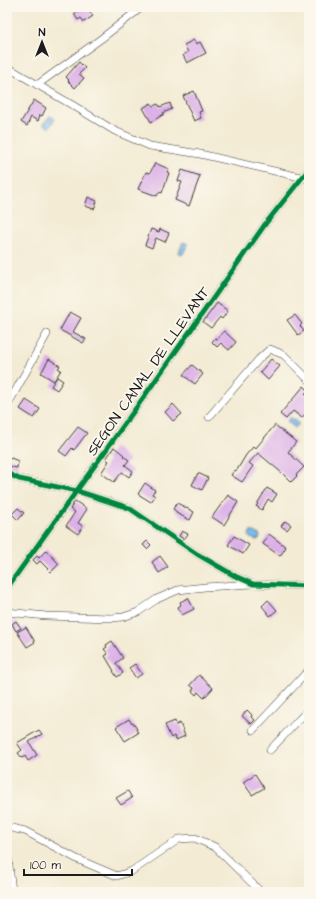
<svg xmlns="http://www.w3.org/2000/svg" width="316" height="899" font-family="'Architects Daughter',sans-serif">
<rect width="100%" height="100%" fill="#fbf7ec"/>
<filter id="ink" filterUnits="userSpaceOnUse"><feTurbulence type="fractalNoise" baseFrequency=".025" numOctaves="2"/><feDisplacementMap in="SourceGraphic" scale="8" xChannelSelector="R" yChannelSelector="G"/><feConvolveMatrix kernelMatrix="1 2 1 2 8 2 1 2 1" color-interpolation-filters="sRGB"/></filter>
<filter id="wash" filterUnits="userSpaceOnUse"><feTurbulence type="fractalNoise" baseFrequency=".012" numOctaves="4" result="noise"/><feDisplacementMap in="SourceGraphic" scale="16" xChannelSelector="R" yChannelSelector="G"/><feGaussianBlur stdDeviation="0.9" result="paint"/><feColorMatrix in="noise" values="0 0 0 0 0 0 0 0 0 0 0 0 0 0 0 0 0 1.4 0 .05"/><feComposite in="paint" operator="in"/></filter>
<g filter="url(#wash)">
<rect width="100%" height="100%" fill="#f3ebd4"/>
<path fill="#73b8e9" stroke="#486a82" d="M50,116l5,3 -6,9 -6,-4z
M183,242l5,2 -5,10 -2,1 -2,-3z
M291,417l3,3 1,-1h1l-1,2 4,3 -4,4 -8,-7z
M250,532c3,-1 8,1 10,4l-1,3 -3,1 -4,-2 -1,1 -2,-4z"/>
<g id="blocks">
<path fill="#dbafe8" d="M84,7h2l7,9 -9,6 -3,-4 -3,2 -4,-6z
M194,40l2,4 4,-2 6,11 -19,10 -4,-8 5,-3 -4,-7z
M79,62l6,6 -6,6 5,4 -9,10 -7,-7 1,-1 -3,-3z
M194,91l8,20 -3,1 2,6 -7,3 -11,-25z
M34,100l12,8 -4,8 -2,-1 -2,6 -7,-4 -4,9 -6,-4z
M151,103l2,3 5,-2 2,3 10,-4 2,6 -9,4 1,1 -13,8 -8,-14z
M155,163l14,6 -2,3 2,1 -7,20 -3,-1 -2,4 -19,-7 8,-17 4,1z
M182,170l18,6 -11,30 -14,-6 7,-18 -4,-1z
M88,197l9,4 -3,8 -9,-3z
M151,229l8,3 1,-3 9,4 -4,9 -9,-4 -4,10 -7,-3z
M217,303l11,8 -6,8 -2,-2 -9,11 -8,-6z
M70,312l11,6 -8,14 13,7 -3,4 -23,-13z
M295,315l7,9 -2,2 4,5 -6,4 -11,-15z
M224,331l12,11 -7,8 -8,-7 -4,4 -5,-5 3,-4 2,1z
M49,359l11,7 -2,2 3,2 -7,11 -13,-8z
M271,359l9,7 -12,14 -8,-8z
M192,365l11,9 -8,10 -12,-9z
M57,377l6,4 -6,9 -6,-4z
M304,386l4,4 -3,4 4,4v19l-4,-3 -3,4 -9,-7 -7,8 -6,-5z
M26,400l14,9 -6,9 -14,-9z
M173,404l9,10 -9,7 -8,-9z
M275,425l21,17 -8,10 16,15 -8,8 1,1 -6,6 -9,-9 -24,-20 -9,10 4,3 -11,16 -11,-7 3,-4 3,-1 9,-15 7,-8 2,2z
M78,427l9,6 -13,17 -2,-2 -6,8 -7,-5z
M114,447l10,8 -1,1 6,4 -4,5 8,6 -4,6 -7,-5 -8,10 -13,-9 8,-12 -3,-2z
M11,458l7,3 -1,7 -5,-1 -5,-4v-1z
M198,473l10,5 -6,12 -10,-5z
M145,483l10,7 -3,4 3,2 -4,6 -13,-8z
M267,488l10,6 -5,8 -4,-3 -6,11 -6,-4 2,-2h-1z
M228,495l10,7 -14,23 -12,-8z
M75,501l12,8 -9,14 5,3 -5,8 -12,-8 9,-14 -5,-3z
M177,503l17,9 -4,8 -14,-7 1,-1 -4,-3z
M18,508l6,5 -6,7 -6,-6z
M285,521l6,4 -4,5 -6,-4z
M182,531l6,3 -4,5 -5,-3z
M269,534l17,13 -6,9 -17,-12z
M234,536l15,9 -6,9 -15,-9z
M147,541l4,4 -4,4 -4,-4z
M46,550l13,14 -8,8 -11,-11 -3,3 -4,-4 4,-4 2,2z
M160,556l8,11 -9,6 -7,-11z
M188,598l6,11 -12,6 -4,-8 3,-2 -1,-3z
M268,600l9,10 -7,6 -8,-10z
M16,621l5,7 -5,3 -4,-7z
M26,627l9,15 -8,5 -10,-15z
M112,641l11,17 -7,5 7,10 -6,4 -4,-6h1l-9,-15 3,-2 -4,-5 3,-2 -1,-2z
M135,664l7,10 -6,4 -7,-10z
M199,675l14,13 -9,10 -6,-6 -2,3 -4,-4 2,-3 -4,-3z
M247,710l5,5 -1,2 4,3 -4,4 -9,-8z
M129,719l3,5 1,-1 4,6h-1l2,4 -13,8 -9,-14z
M175,721l1,4 4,-2 5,13 -9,4 -2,-4 -3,2 -6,-13z
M39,730l3,4 -13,8 8,13 -9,6 -3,-5 -3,2 -4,-5 4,-3 -5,-7z
M255,774l9,14 -12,7 -9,-13z
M128,791l4,7 -11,7 -5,-7z"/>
</g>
</g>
<g filter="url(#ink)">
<use href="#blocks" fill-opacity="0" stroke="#3c3b38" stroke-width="1"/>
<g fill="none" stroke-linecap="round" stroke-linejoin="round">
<defs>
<path id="minor" d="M7,67l67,39 41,25 35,15 50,8 109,25
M37,85l65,-47 40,-31
M7,406l40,-72
M209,417l50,-58 11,-10 14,6 25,25
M7,473l12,6 58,12 52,17 68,46 38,22 18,8 56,2
M7,588l129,-180 130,-185 43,-54
M7,612l39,4 65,2 12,-1 15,-5 19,-13 21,-9 27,-3 47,-3
M253,730l56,-60
M270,750l39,-41
M7,827l18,4 52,28 40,17 15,-5 47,-32 16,-1 20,9 46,45
M7,848l5,44"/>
</defs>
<use href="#minor" stroke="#3c3b38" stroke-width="8"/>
<use href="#minor" stroke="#fff" stroke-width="7"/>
<defs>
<path id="cycleway" d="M7,473l12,6 58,12 52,17 68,46 38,22 18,8 56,2
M7,588l129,-180 130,-185 43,-54"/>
</defs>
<use href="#cycleway" stroke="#fbf7ec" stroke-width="8"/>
<use href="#cycleway" stroke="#00873e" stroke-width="5"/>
</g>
</g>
<g text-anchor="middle" stroke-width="4" stroke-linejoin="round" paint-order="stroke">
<g font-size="15" fill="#1c1c1c" stroke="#fbf7ec">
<text transform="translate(148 371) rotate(-55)" y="5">SEGON CANAL DE LLEVANT</text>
</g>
</g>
<rect width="316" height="899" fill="none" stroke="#fbf7ec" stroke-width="24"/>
<g transform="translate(42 42)" stroke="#fbf7ec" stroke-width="3" paint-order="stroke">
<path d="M0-3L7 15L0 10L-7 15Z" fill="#1c1c1c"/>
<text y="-6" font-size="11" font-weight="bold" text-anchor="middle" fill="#1c1c1c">N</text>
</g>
<path d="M24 869v6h108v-6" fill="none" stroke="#1c1c1c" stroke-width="2"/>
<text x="30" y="869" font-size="12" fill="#1c1c1c" stroke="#fbf7ec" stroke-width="3" paint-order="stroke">100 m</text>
</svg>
